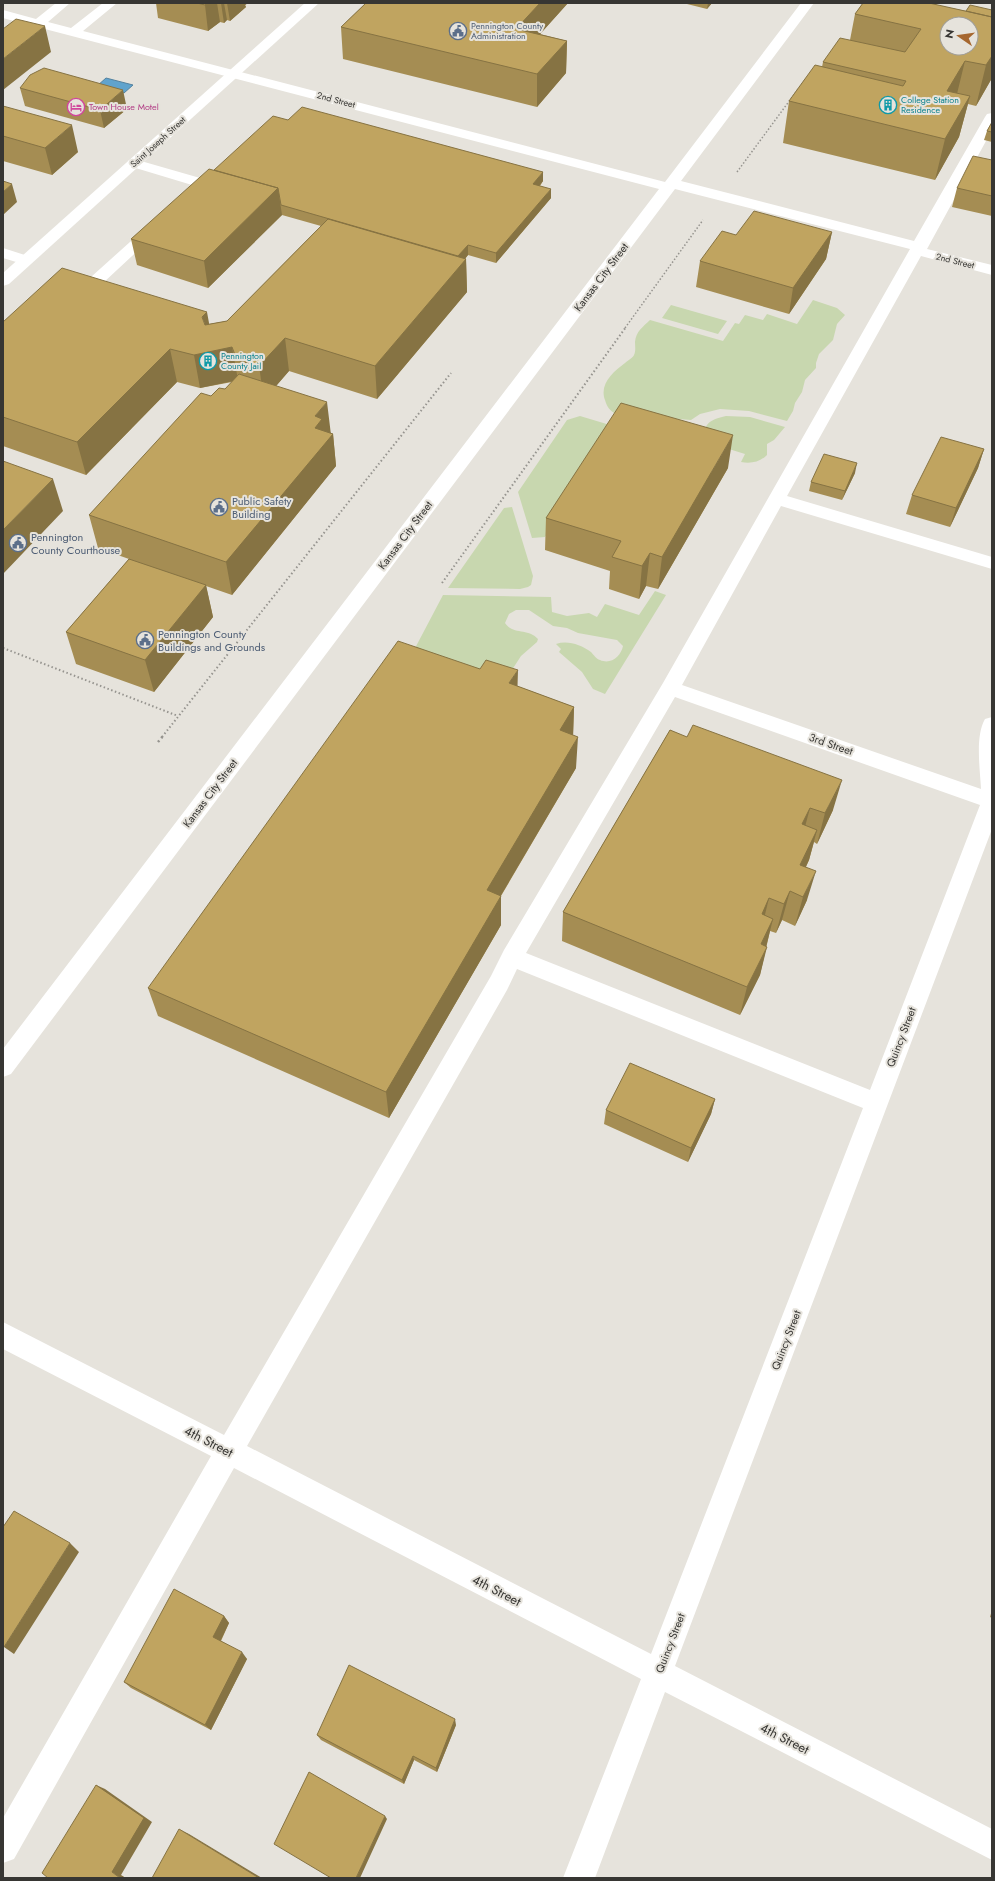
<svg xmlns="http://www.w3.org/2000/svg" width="995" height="1881" font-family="Jost,sans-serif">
<rect width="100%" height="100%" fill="#e6e3dc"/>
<path fill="#c8d7af" d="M813,300l24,8 8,7 -8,9 -4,16 -14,14 -3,9v5l-11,12 -3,12 -7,11 -2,8 -6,10 -38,-10 -29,-2 -20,5 -9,6 -75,-6c-6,-3 -9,-7 -11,-14 -6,-16 8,-28 20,-37 3,-3 8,-5 9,-8 2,-4 1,-9 1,-13 1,-11 8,-15 15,-22l73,21 12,-18 4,1 6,-9 18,5 4,-6 30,10z
M671,305l56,16 -9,13 -56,-16z
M580,416l30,9 -9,28 -56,84 -13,1 -14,-46 49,-72z
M726,416l24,1 35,10 -11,13 -7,4v11c-7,7 -16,9 -26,7l4,-8 -42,-13c1,-18 6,-21 23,-25z
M512,507l21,69 -2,9 -3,2 -8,2 -72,-1 56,-80z
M655,591l11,4 -61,99 -12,-5 -11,-17 -23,-20 2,-3 -5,-5c12,-4 25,1 35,8 3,3 5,7 9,8 11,5 21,-4 23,-14l-6,-6 -39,-7 -11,-5 -14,-2 -24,-16h-13l-7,4 -4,9c8,12 24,5 33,16l-1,3 -16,14 -15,23 -93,-27 30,-57 108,2 1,15 15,4 22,-3 8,4 8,-13 34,11z"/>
<path fill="#60a3cd" stroke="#54829f" d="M106,78l27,7 -9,8 -27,-7z"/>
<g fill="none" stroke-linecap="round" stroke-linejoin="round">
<path stroke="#96948f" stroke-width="1.5" stroke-dasharray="1.5 2" stroke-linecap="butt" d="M737,172l67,-91
M625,328l78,-108"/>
<path stroke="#96948f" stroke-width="2" stroke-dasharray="1.5 2.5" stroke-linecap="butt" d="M442,583l184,-256
M3,648l175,68
M162,737l289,-364"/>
<path stroke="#96948f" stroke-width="2.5" stroke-dasharray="2 3" stroke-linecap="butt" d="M158,742l5,-6"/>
<path fill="#fff" fill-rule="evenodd" d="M56,3h14l-22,19 23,6 32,-25h14l-34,28 582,151 136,-179h13l-133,178 233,60 71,-124 2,-3 5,-1v17l-65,119 65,16v10l-71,-19 -134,240 205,61v12l-211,-63 -99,179 299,104c-1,-20 -6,-53 4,-70l7,-2v112l-317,837 317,163v31l-327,-168 -70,186h-32l78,-199 -407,-211 -220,391 -11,4v-45l208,-362 -208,-107v-27l221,113 267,-459 13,-26 159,-267 247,-434 -235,-60 -664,885 -8,3v-28l656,-860 -618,-161 -33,26 -5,1v-11l25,-19 -25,-7v-8l33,9zM675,697l305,108 -110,285 -344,-137zM517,969l346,139 -212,546 -404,-208 260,-456z
M134,159l73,21 2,3 -18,18h-10l-2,-3 13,-13 -63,-19 -2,-3 2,-3z
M155,222l5,2 3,3 -3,3 -57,53 -6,2 -6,-2 -2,-3 2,-3 59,-53z
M3,248l28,9 3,3 -3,3 -5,2 -23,-7z"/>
<path fill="#fff" fill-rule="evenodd" d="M305,3h14l-310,281 -6,2v-13z"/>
</g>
<path fill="#a58d53" d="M156,3h92l-3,2 1,2 -16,14 -3,-1 -3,3 -4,-1 -12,9 -50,-13z
M366,3h202l-28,31 27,7 -1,32 -29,34 -194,-48 -2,-32z
M683,3h29l-5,6z
M863,3h74l-1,2 30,6 26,-1v68l-16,28 -8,-2 -9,33 -24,43 -152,-37 6,-42 33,-34 1,-5 27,-22 5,-26z
M20,88l107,21 -23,19 -79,-22z
M3,106l75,46 -26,23 -49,-14z
M288,120l255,61 -3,5 11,12 -55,65 -28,-8 -3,4h1l1,33 -90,107 -88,-28 -13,15 55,47 2,1 3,32 -104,129 -26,-9 7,31 -59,75 -78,-28 -10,-32 63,-73 -31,-11 -9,-33 122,-119 14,-7 7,-7 -32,6 -23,-6 -91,93 -83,-29v-124l206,2 18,-3 94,-95 -39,-11 -74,73 -71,-23 -6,-26 83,-69z
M992,122v20l-8,-2 3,-9z
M992,160v56l-40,-9 5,-19z
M832,232l-6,27 -37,55 -93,-27 4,-26z
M984,449l-6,19 -28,59 -44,-13 6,-19z
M728,468l-70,121 -12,-3 -7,13 -30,-10 1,-18 -65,-21 1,-32z
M855,473l-13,27 -33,-9 2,-9z
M517,686l57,21 -1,28 3,33 -75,128v29l-112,193 -231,-102 -10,-28z
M670,730l163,80 -16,34 -3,-2 -5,18 -3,7 1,33 -12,26 -13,-6 -6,13 -6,-2 -10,44 -20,40 -178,-74 1,-29z
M715,1099l-4,15 -23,48 -84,-38 2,-14z
M992,1610v8l-2,-1z
M224,1616l5,7 -8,18 26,18 -36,71 -80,-42 -7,-6z
M456,1725l-19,47 -23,-12 -10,24 -83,-44 -4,-5z"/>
<path fill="#867343" d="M207,3h10l3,19 -12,9 -3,-26z
M221,3h3l3,17 -3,3z
M227,3h21l-3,2 1,2 -16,14z
M540,3h28l-52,58v-32z
M708,3h4l-5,6z
M45,26l6,26 -48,38v-31z
M567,41l-1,32 -29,34v-33z
M992,56v22l-16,28 10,-41z
M965,61l-10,41 -8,-11z
M123,90l4,19 -23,19 -4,-18z
M970,96l-11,41 -24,43 10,-41z
M72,125l6,27 -26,23 -7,-27z
M543,172v9l-10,13v-10z
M12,184l5,18 -14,13v-23z
M278,188l4,27 -74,73 -4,-27z
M551,189v9l-55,65v-10z
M832,232l-6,27 -37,55 4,-26z
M468,245v10l-9,11 -1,-10z
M466,259l1,33 -90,107 -2,-33z
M207,312l6,33 -11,-28z
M285,338l4,33 -25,29 -5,-34z
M232,347l6,33 -38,8 -6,-33z
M170,349l7,33 -91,93 -9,-33z
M327,402l4,33 2,-1 3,32 -104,129 -6,-33 89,-134v-12z
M733,435l-5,33 -70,121 4,-32z
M984,449l-6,19 -28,59 6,-19z
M857,463l-2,10 -13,27 3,-9z
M53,479l10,32 -60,63v-44z
M650,553l-4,33 -7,13 3,-33z
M206,585l7,32 -59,75 -9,-32z
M518,670l-1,32 -8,-19z
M574,707l-1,31 -13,-8z
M578,737l-2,31 -89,151v-29z
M842,780l-9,30 -16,34 8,-31z
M810,808l-8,30v-14z
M817,830l-8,30 -16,33 7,-28z
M816,871l-9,29 -12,26 8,-29z
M790,891l-8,29 -6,13 8,-29z
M501,896v29l-112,193 -3,-26z
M769,898l-7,29v-13z
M773,919l-7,28 -5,-3z
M767,947l-7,28 -20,40 7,-28z
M715,1099l-4,15 -23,48 3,-14z
M70,1543l9,9 -65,102 -10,-7z
M224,1616l5,7 -10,21 -6,-7z
M242,1652l5,7 -36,71 -6,-5z
M455,1719l1,6 -19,47 -1,-4z
M413,1756l1,4 -10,24 -2,-4z
M96,1785l9,4 47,33 -31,53 5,3h-6l-8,-6z
M385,1816l2,3 -27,59h-4z
M179,1829l10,5 73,44h-3z"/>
<path fill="#c0a460" stroke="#867343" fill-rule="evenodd" d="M197,3h10l-2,2z
M366,3h174l-24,26 51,12 -30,33 -196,-47z
M863,3h66l63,14v39l-6,9 -21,-4 -18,30 23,5 -25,43 -156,-38 26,-36 88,21 3,-5 -83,-19 17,-24 65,14 16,-23 -66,-15zM947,24h24v24h-24z
M970,5l22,5v7l-26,-6z
M16,19l29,7 -42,33v-30z
M44,68l79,22 -23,20 -80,-22 10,-13z
M3,106l69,19 -27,23 -42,-12z
M302,107l241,65 -10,12 18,5 -55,64 -28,-8 -10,11 -177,-51 -3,-17 -64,-18 59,-54 15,4z
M992,122v10l-5,-1z
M973,156l19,4v36l-35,-8z
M209,169l69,19 -74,73 -73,-22z
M3,181l9,3 -9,8z
M754,211l78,21 -39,56 -93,-27 22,-30 14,4z
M328,219l138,40 -91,107 -90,-28 -26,28 -22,-6 -5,-13 -38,8 -24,-6 -93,93 -74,-25v-95l59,-54 145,44 -5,5 3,8 22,-4z
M239,374l88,28 -12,14 7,3 -7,9 18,6 -107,128 -137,-47 112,-122 10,3 8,-8 6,1z
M621,403l112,32 -71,122 -12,-4 -8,13 -30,-9 9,-16 -75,-23z
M941,437l43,12 -28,59 -44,-13z
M824,454l33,9 -12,28 -34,-9z
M3,461l50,18 -50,51z
M129,559l77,26 -61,75 -79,-28z
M398,641l82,28 6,-9 32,10 -9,13 65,24 -14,23 18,7 -91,153 14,6 -115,196 -238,-104z
M693,725l149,55 -17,33 -15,-5 -8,16 15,6 -17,35 16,6 -13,26 -13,-6 -6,13 -15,-6 -7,16 11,5 -12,25 6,3 -20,40 -184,-75 107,-182 17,7z
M630,1063l85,36 -24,49 -85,-38z
M14,1511l56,32 -66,104 -1,-1v-119z
M174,1589l50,27 -11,21 29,15 -37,73 -81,-43z
M349,1665l106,54 -19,49 -23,-12 -11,24 -85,-45z
M309,1772l76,44 -29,62h-25l-57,-34z
M96,1785l48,33 -32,54 8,6h-72l-6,-5z
M179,1829l80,49h-107z"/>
<defs>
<symbol id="civic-ring" viewBox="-11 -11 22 22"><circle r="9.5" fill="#e6e3dc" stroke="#5c6f8a" stroke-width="1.5"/><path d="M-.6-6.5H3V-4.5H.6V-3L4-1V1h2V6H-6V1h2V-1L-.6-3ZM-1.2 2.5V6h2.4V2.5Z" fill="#5c6f8a"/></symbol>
<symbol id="building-ring" viewBox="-11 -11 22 22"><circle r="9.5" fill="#e6e3dc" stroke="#0f9aa8" stroke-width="1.5"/><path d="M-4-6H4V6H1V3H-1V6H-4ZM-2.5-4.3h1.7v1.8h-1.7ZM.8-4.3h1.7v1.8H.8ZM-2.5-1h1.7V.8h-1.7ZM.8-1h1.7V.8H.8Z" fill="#0f9aa8"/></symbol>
<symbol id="hotel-ring" viewBox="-11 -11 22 22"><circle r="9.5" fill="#e6e3dc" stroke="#d1479c" stroke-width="1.5"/><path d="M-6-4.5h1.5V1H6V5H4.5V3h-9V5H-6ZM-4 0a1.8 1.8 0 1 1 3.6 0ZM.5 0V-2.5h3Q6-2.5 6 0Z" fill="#d1479c"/></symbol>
</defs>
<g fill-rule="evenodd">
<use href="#civic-ring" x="448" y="21" width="20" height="20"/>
<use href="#building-ring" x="878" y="95" width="20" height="20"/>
<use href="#hotel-ring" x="66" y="97" width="20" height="20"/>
<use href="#building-ring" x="198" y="351" width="20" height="20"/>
<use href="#civic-ring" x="209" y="497" width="20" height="20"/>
<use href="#civic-ring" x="8" y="533" width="20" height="20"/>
<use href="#civic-ring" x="135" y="630" width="20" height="20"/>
</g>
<g text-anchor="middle" stroke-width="4" stroke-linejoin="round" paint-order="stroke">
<g font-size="9" fill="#4e5e75" stroke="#e6e3dc" text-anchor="start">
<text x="471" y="29">Pennington County<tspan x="471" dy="10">Administration</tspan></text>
</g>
<g font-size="9" fill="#373633" stroke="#e6e3dc">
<text transform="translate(336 100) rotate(15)" y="3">2nd Street</text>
<text transform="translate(158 142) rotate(-42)" y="3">Saint Joseph Street</text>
<text transform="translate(955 261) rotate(14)" y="3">2nd Street</text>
</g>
<g font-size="9" fill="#0d838f" stroke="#e6e3dc" text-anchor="start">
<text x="901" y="103">College Station<tspan x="901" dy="10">Residence</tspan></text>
<text x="221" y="359">Pennington<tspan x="221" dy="10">County Jail</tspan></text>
</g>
<g font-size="9" fill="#b23c85" stroke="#e6e3dc" text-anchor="start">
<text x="89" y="110">Town House Motel</text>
</g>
<g font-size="11" fill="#373633" stroke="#e6e3dc">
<text transform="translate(601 277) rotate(-53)" y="4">Kansas City Street</text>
<text transform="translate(405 535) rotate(-53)" y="4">Kansas City Street</text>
<text transform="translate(831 744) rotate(19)" y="4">3rd Street</text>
<text transform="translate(210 793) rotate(-53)" y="4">Kansas City Street</text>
<text transform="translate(901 1037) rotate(-69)" y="4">Quincy Street</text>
<text transform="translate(786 1340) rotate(-69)" y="4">Quincy Street</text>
<text transform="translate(670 1643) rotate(-69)" y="4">Quincy Street</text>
</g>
<g font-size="11" fill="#4e5e75" stroke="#e6e3dc" text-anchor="start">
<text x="232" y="505">Public Safety<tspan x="232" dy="13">Building</tspan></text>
<text x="31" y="541">Pennington<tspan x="31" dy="13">County Courthouse</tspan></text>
<text x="158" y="638">Pennington County<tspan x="158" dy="13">Buildings and Grounds</tspan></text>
</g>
<g font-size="13" fill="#373633" stroke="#e6e3dc">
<text transform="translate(209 1441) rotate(27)" y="5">4th Street</text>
<text transform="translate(497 1590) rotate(27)" y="5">4th Street</text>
<text transform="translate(785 1738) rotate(27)" y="5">4th Street</text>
</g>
</g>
<rect width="995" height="1881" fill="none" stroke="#373633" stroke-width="8"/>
<g transform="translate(959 36) rotate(283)"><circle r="19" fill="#e6e3dc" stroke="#a09e98"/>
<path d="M0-3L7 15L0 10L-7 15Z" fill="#a6672f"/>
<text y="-6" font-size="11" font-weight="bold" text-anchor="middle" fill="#373633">N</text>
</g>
</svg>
